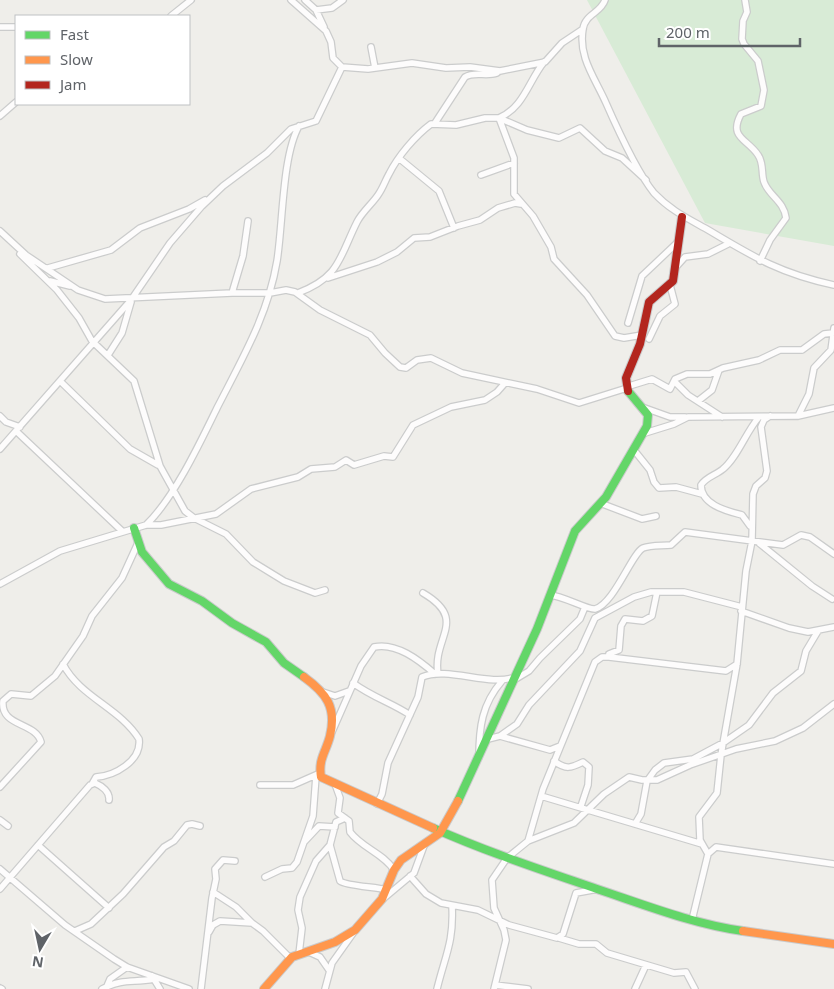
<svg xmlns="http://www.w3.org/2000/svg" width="834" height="989" font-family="'Noto Sans',sans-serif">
<rect width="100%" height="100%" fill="#efeeea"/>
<path fill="#d8ebd6" d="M587,0h247v246l-129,-23z"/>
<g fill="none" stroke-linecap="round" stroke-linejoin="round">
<defs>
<path id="street" d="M291,0l35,31 5,11 2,16 9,9 26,2 44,-6 34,5 24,-1 30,4 45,-9 17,-19 21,-14
M305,0l11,10 8,17
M605,0c-4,13 -20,14 -22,29 -5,28 12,49 23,74 11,25 31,69 48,90 17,18 35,26 56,38 45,27 72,43 124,54
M745,0l2,12 -4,9 -1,18 2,5 14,17 6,29 -3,16 -20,8c-13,24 7,25 17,41 6,8 3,18 6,27 5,14 20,19 22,36l-16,22 -10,21
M316,10l16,-2 11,-8
M171,16l20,-16
M0,27h16
M371,47l4,21
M544,62c-16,20 -20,45 -45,56l15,40v36l19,22 18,31 3,12 33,36 28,41 9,2 18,-3
M0,116l16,-14
M435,123l30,-46c10,-6 21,0 32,-4
M400,159l39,32 15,37
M481,175l33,-12
M0,231l26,24 52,35 27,9 127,-6h38l16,-3 9,2 25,18 50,25 15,18 15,14 6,1 11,-8 14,-2 31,15 75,16 42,14 48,-15
M20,254l37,36 22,28 13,23 42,40 26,85 25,45 9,7 32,16 27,28 31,19 31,12 10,-3
M676,267l9,-10 23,-3 20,-10
M48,268l63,-18 29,-22 49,-19 16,-9
M328,278l49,-16 20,-10 17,-14 16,-1 28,-11 22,-6 18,-12 17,-5 6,1
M50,281l20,5
M232,293l11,-37 5,-35
M298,293c42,-16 41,-35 59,-71 5,-10 15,-18 21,-27 5,-7 7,-14 11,-21 9,-18 26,-38 42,-50l25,1 29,-7h14l28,12 32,8 21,-10 25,23 17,7 24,22
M628,323l14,-47 37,-35
M649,339l11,-23 15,-12 -5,-19
M108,355l14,-22 9,-31
M60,381l70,68 28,16
M674,381l14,14 34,22
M626,387l26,-8 18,10 5,-10 12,-5h23l13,-6 36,-8 21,-10h22l22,-16 9,-1
M698,401l14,-11 7,-20
M642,407l28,10h15
M0,416l6,6 14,5
M798,416l11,-22 5,-26 17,-18 3,-22
M16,431l106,100
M645,433l29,-9 14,-7 110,-1 36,-8
M0,449l131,-149 39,-57 32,-37 21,-20 44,-33 24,-24 25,-8 26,-54
M634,450l16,20 4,12 5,6 17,-1 26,7
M600,503l42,16 14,-3
M146,525c28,-27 54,-82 71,-117 25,-49 51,-93 60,-147 6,-37 5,-105 22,-135
M750,526l-8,-11c-15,-4 -41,-10 -41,-30 5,-8 15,-10 22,-16 14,-11 23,-37 36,-52
M759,543l53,43 20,13
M0,584l60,-33 86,-26h15l55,-11 35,-25 47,-12 13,-8 24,-2 11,-7 8,5 30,-9 9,1 20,-32 38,-18 34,-7 12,-8 8,-9
M423,593c46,27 9,44 15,81
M550,595c13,1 38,15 45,14 19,-5 37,-56 48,-61 8,-3 19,-2 28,-3l14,-13 98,13 18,-10 9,2 24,17
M741,611l48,17 19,4 26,-5
M609,654l10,-4 2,-24 4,-7 18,2 9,-5 5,-24
M63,664c17,33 57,44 76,75 3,22 -25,37 -43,38l-4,7
M514,680l15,-9 11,-13 40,-39 5,-12
M353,683c19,14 39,20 57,32
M323,692l12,4 14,-5
M332,732l29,-66 13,-19c22,-5 45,13 61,27
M500,736l50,14 10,-4
M488,739l12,-3 17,-12 12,-19 51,-54 15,-33 39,-21 17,-5h33l58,15
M479,757c0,-30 3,-53 23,-76
M554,761c12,9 17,7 29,1l6,5 -1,18 -7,21
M335,784l5,14 -2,15 11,8 1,11c12,16 33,21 44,38
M260,785h33l25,-11
M0,787l41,-45c-5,-20 -41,-15 -38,-41l8,-7 20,2 24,-20 28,-40 9,-20 30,-38 16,-35
M541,796l161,48
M377,804l5,-10 6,-31 30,-66 4,-20c26,-11 67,10 93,0
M345,818l-9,4 -6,23 10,36c6,5 36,6 47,9
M0,820l8,6
M635,824l6,-10 6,-33 8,-11 9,-7 29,-4 30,-16 26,-18 24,-32 28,-22 5,-20 12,-20
M528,841l46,-18 30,-29 25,-17 13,3h15l33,-15 46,-16 39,-8 28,-13 31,-24
M304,842l15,-16 16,1
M38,845l71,63
M708,854l8,-7 118,17
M0,869l65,56 49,34 13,8 62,22
M410,876l16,18 15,9 37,7 31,15 48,13 6,-4 13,-41 22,-4
M265,877l17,-8 10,-1 5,-6 16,-46 3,-40
M0,889l90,-104 5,-2c7,3 15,9 14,17
M213,892l23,15 16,16
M383,899l31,-26 11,-30
M692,920l16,-66 -8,-14 -1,-23 18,-24 4,-38 16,-91 9,-93 6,-30 1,-47 3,-8 9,-8 2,-7 -6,-44 3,-7 6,-4
M75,931l16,-7 32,-30 41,-47 10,-6 13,-16 5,-1 8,2
M209,932l4,-7 7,-4 32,2 11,8 27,27
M559,938l20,6h17l11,9 67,20 12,-1 9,17
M309,952l11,5 9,13
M299,954l3,-26 -4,-18 2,-13 16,-36 14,-16
M152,976l8,13
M495,985l33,4
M107,986l3,-7 17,-12
M0,988l2,1
M102,989c22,-11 30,-6 52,-10
M201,989l11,-91 4,-19 -1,-10 8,-9 12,1
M325,989l7,-26 22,-31
M437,989c8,-33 17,-47 15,-83
M494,989l12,-49 -2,-10 -10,-22 -2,-28 15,-22 21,-17 15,-52 52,-127 7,-5h7l117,14 11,-7
M635,989l11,-24"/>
<path id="fast" d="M134,528l8,24 27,32 33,17 30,22 34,19 18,21 20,14
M458,801l79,-172 38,-98 31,-34 41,-71 1,-11 -20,-24
M433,828c54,24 109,42 164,61 48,16 96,35 146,42"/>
<path id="slow" d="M304,677c22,16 33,30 26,59 -4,16 -12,23 -9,41l112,51
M743,931l91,13
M264,989l28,-32 43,-15 20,-12 27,-31 12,-29 7,-10 39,-27 18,-32"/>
<path id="jam" d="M628,391l-2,-13 14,-34 9,-42 24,-21 9,-64"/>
</defs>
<use href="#street" stroke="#cbcccc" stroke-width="8"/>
<use href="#fast" stroke="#cacacb" stroke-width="10"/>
<use href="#slow" stroke="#cacacb" stroke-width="10"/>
<use href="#jam" stroke="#cacacb" stroke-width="10"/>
<use href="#street" stroke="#fdfcfc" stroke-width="5.5"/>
<use href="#fast" stroke="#63d668" stroke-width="8"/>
<use href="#slow" stroke="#ff974d" stroke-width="8"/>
<use href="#jam" stroke="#b3261e" stroke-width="8"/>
</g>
<rect x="15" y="15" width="175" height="90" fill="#ffffff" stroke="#bfc1c3"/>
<rect x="25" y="31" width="25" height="8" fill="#63d668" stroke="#bfc1c3"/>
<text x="60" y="40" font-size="15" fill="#5f6368">Fast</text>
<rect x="25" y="56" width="25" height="8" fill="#ff974d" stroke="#bfc1c3"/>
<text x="60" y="65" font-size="15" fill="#5f6368">Slow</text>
<rect x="25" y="81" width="25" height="8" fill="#b3261e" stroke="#bfc1c3"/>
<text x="60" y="90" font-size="15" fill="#5f6368">Jam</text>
<g transform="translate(40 949) rotate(189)" stroke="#ffffff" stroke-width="4" paint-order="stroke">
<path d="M0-4L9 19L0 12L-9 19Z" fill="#5f6368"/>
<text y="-8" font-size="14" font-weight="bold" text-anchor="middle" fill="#5f6368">N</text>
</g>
<path d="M659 38v8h141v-8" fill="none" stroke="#5f6368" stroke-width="2.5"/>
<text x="666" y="38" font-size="15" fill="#5f6368" stroke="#ffffff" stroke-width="4" paint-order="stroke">200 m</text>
</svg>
